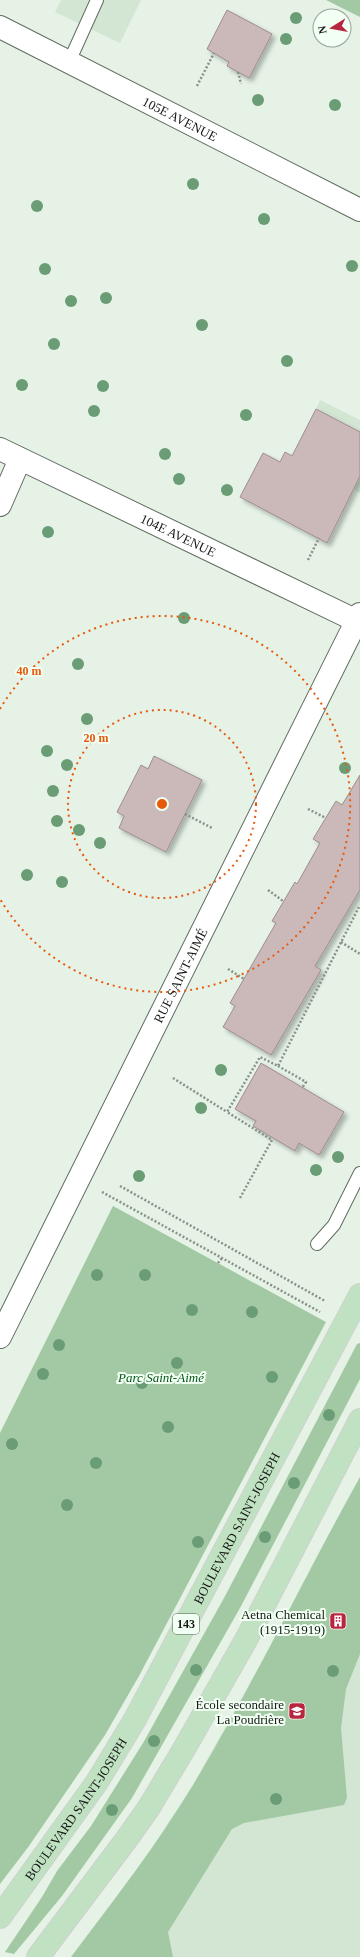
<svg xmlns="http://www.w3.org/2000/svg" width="360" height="1957" font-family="'Times New Roman',serif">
<defs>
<filter id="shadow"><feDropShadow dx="3.5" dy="3.5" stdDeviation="2" flood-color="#0004"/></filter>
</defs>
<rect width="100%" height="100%" fill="#e5f2e5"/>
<path fill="#d3e5d3" d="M61,0h80l-21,43 -65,-31z
M320,400l40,20v73l-52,-28 8,-56z
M360,1477v480h-268l74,-131 27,-41 83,-149z"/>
<path fill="#a2c9a4" d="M326,0h34v17z
M113,1206l213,116 -187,354 -34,59 -76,111 -29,38v-451z
M360,1343v36l-120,229 -108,190 -70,98 -48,58 -9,-2 37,-55 15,-26 34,-45 52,-83 81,-145 133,-254z
M360,1477v177l-14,35 -5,39 6,70 -3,7 -100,18 -12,6 -64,103 5,25h-102c42,-56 86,-112 122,-172 60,-100 110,-206 167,-308z"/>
<path fill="#cbb9b9" stroke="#9f8d8d" filter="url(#shadow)" d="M227,10l45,24 -23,44 -22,-12 2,-4 -22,-13z
M316,409l44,23v44l-33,67 -87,-46 23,-44 17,9 5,-10 7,4z
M154,756l48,24 -36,72 -47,-24 5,-12 -7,-4 24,-47 7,4z
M360,775v115l-45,76 6,4 -50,85 -48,-28 12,-21 -5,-3 46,-80 -4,-2 23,-39 2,2 23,-41 -7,-4 23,-38 6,4z
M261,1063l83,49 -25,43 -20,-12 -4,8 -42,-25 3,-5 -21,-12z"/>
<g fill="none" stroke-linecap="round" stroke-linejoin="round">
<defs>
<path id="lane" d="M69,62l28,-62
M317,1244l17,-19 26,-52"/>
<g id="street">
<path id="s1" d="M0,27l360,183"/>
<path id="s2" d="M0,449l357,172"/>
<path d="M0,505l20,-46"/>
<path id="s3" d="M0,1337l360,-723"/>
</g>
<g id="primary">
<path id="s4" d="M0,1917l97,-135 37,-61 226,-426"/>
<path d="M38,1957l88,-117 22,-31 36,-60 63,-111 113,-218"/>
</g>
</defs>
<use href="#lane" stroke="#616c61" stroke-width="14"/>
<use href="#street" stroke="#616c61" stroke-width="24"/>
<use href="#primary" stroke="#d0d1d0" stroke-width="24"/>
<path stroke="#899289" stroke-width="2.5" stroke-dasharray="2 2" stroke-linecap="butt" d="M238,72l3,12
M197,86l17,-33
M308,560l11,-22
M308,809l18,9
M185,814l27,14
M268,890l15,11
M341,942l19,12
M228,969l16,10
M278,1066l28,16 -4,6
M173,1078l54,34
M120,1186l205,115
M102,1192l218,120
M240,1198l32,-58 -45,-28 33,-55 18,9 82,-161
M218,1263l4,-5"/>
<use href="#lane" stroke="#fff" stroke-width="12"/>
<use href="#street" stroke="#fff" stroke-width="22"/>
<use href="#primary" stroke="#c0e2c2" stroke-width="22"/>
</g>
<g fill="#6a9c75">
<circle cx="296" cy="18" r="6"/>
<circle cx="286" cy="39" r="6"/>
<circle cx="258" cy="100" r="6"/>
<circle cx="335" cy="105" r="6"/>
<circle cx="193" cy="184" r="6"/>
<circle cx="37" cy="206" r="6"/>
<circle cx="264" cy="219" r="6"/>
<circle cx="352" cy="266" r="6"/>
<circle cx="45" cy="269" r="6"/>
<circle cx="106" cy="298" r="6"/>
<circle cx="71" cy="301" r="6"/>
<circle cx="202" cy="325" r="6"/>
<circle cx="54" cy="344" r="6"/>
<circle cx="287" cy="361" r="6"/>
<circle cx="22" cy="385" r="6"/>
<circle cx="103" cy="386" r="6"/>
<circle cx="94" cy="411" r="6"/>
<circle cx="246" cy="415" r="6"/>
<circle cx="165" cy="454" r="6"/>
<circle cx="179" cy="479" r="6"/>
<circle cx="227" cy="490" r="6"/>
<circle cx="48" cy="532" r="6"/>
<circle cx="184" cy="618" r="6"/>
<circle cx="78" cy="664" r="6"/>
<circle cx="87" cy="719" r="6"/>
<circle cx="47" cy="751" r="6"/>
<circle cx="67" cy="765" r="6"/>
<circle cx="345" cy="768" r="6"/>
<circle cx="53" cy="791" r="6"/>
<circle cx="57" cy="821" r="6"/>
<circle cx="79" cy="830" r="6"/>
<circle cx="100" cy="843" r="6"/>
<circle cx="27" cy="875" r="6"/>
<circle cx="62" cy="882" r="6"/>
<circle cx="221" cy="1070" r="6"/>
<circle cx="201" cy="1108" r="6"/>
<circle cx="338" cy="1157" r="6"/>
<circle cx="316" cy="1170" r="6"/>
<circle cx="139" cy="1176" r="6"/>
<circle cx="97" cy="1275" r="6"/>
<circle cx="145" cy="1275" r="6"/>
<circle cx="192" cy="1310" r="6"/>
<circle cx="252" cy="1312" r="6"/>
<circle cx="59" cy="1345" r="6"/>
<circle cx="177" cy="1363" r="6"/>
<circle cx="43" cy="1374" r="6"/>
<circle cx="272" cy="1377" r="6"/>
<circle cx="142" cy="1383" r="6"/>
<circle cx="329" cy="1415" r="6"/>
<circle cx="168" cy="1427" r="6"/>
<circle cx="12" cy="1444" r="6"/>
<circle cx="96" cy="1463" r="6"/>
<circle cx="294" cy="1483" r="6"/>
<circle cx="67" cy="1505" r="6"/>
<circle cx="265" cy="1537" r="6"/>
<circle cx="198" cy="1542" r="6"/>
<circle cx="196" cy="1670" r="6"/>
<circle cx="333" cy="1671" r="6"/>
<circle cx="154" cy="1741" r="6"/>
<circle cx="276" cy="1799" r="6"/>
<circle cx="112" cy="1810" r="6"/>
</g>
<g fill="none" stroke="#e8590c" stroke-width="2" stroke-dasharray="2 4">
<circle cx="162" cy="804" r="94"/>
<path d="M0 709A188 188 0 1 1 0 899"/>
</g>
<defs>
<symbol id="building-square" viewBox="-11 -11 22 22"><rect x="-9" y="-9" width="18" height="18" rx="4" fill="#b7253f" stroke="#f2fff3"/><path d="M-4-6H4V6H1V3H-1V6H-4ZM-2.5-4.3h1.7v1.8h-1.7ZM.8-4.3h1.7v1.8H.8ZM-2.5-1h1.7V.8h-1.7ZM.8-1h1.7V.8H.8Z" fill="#fff"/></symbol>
<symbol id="school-square" viewBox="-11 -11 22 22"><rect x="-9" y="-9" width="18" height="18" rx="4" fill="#b7253f" stroke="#f2fff3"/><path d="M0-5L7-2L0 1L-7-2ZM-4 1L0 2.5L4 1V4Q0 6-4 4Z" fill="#fff"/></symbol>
</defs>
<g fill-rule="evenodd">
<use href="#building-square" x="328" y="1611" width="20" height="20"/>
<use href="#school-square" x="287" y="1701" width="20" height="20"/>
</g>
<g text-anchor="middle" stroke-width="4" stroke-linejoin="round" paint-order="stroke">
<rect fill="#f2fff3" stroke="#575e58" stroke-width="1" x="173" y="1614" width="26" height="20" rx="3"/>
<g font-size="12" font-weight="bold" fill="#151915">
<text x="186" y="1628">143</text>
</g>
<g font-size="13" fill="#151915" stroke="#f2fff3">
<text dy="5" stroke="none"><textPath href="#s1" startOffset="202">105E AVENUE</textPath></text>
<text dy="5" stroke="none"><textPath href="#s2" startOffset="198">104E AVENUE</textPath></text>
<text dy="5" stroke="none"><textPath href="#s3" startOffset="404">RUE SAINT-AIMÉ</textPath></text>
<text dy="5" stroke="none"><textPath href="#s4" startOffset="456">BOULEVARD SAINT-JOSEPH</textPath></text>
<text dy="5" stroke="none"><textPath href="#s4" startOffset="132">BOULEVARD SAINT-JOSEPH</textPath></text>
</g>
<g font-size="13" font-style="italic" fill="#05561a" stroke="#f2fff3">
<text x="161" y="1382">Parc Saint-Aimé</text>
</g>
<g font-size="13" fill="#151915" stroke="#f2fff3" text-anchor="end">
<text x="325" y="1619">Aetna Chemical<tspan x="325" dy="15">(1915-1919)</tspan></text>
<text x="284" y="1709">École secondaire<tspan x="284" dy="15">La Poudrière</tspan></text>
</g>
</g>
<circle cx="162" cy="804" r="6" fill="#e8590c" stroke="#f2fff3" stroke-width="2"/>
<g font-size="12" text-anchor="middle" font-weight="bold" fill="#e8590c" stroke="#f2fff3" stroke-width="4" stroke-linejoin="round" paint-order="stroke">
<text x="29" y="675">40 m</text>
<text x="96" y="742">20 m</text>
</g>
<g transform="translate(332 28) rotate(259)"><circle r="19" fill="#f2fff3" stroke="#9aa39a"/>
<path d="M0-3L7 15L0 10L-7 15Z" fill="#b7253f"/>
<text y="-6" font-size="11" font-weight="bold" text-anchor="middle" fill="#151915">N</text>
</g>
</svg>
